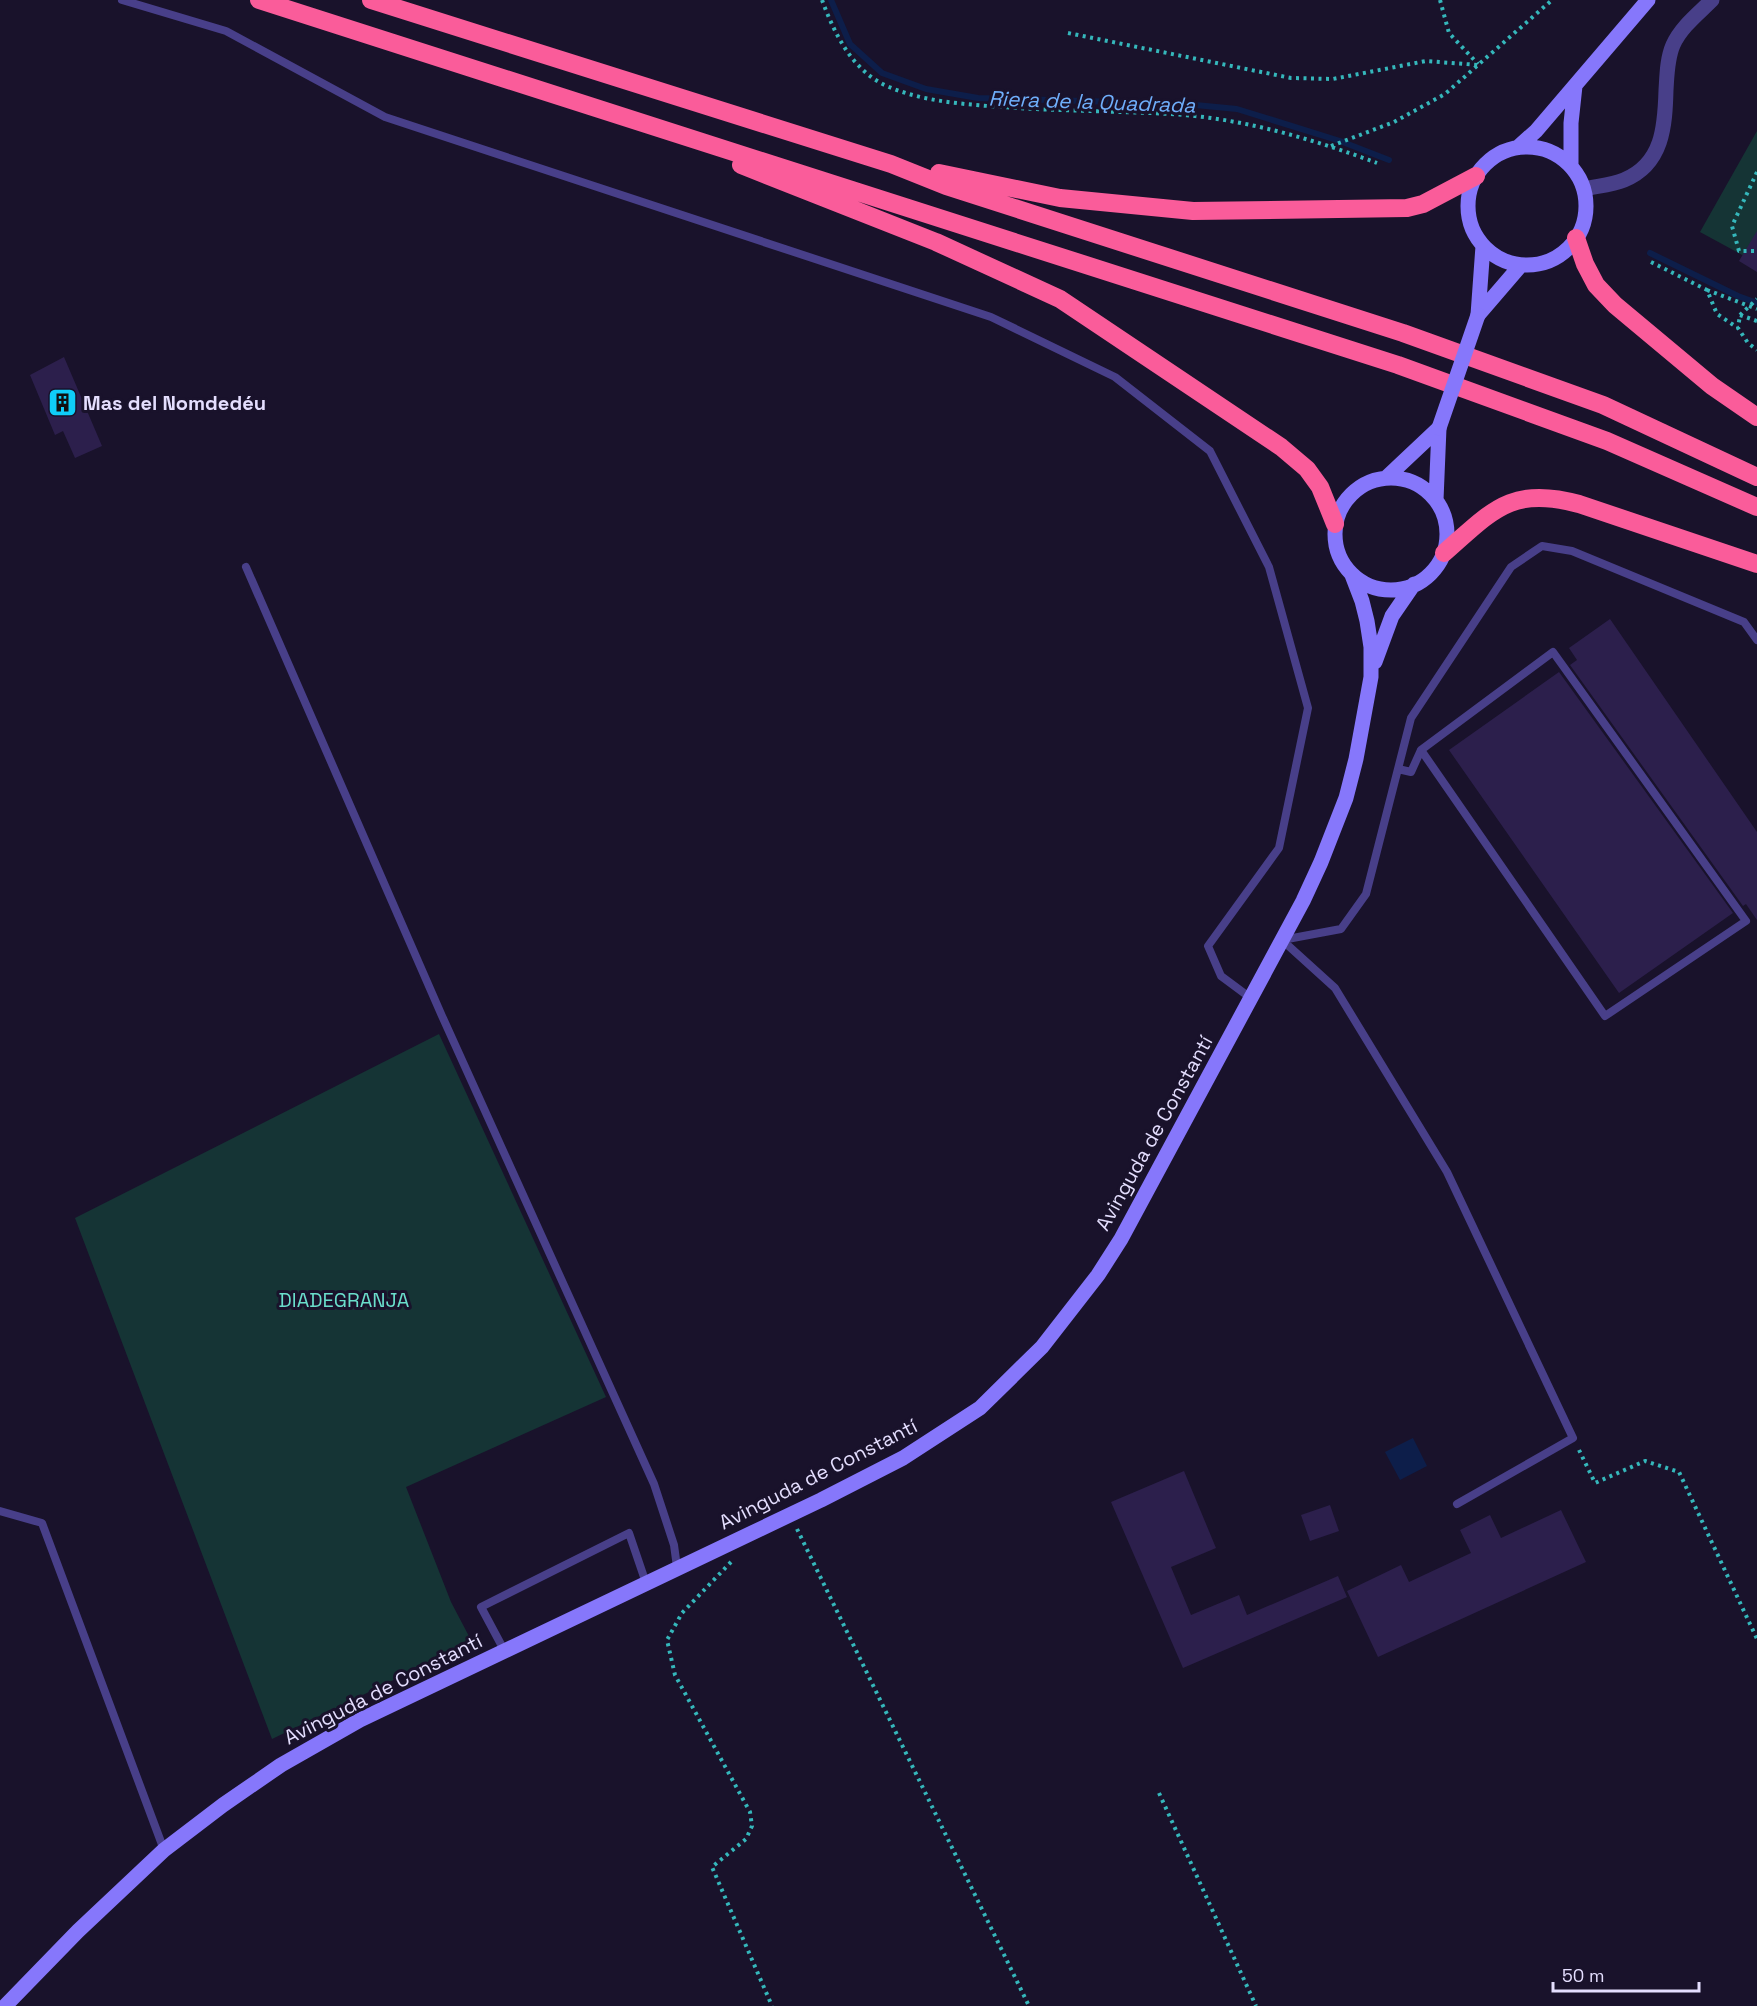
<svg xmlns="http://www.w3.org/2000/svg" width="1757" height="2006" font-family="'Space Grotesk',sans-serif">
<rect width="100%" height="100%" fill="#19122b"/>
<path fill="#153435" d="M1757,131v132l-57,-31z
M439,1034l167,363 -200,90 45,115 21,40 -200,97 -197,-521z"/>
<path fill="#0d1e4a" d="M1413,1438l14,28 -27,14 -15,-28z"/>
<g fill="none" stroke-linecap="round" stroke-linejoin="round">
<path stroke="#0d1e4a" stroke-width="6" d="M831,0l19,44 32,29 44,16 52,9 207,6 52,5 103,32 49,19
M1650,253l88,43 19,7"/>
</g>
<path fill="#2c1f4c" d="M1757,231v41l-18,-11z
M64,357l38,89 -27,12 -12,-27 -8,4 -25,-60z
M1610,619l147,213v88l-11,-16 -3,2 -173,-241 7,-5 -8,-12z
M1559,672l174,241 -114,80 -170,-243z
M1184,1471l32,77 -45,19 20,48 48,-20 8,20 91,-39 9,21 -164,71 -72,-166z
M1330,1505l9,26 -29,10 -9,-26z
M1561,1510l25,52 -208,95 -31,-66 54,-26 8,17 62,-29 -11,-23 30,-15 11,23z"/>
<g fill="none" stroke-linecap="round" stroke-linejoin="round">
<path stroke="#35b7bb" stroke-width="4" stroke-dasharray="3 4.5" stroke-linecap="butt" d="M822,0c13,35 31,72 67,87 36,15 75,17 112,20 56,4 112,4 169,7 71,4 140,24 207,49
M1440,0l9,33 29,31
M1068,33l223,45 42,1 93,-18 52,4
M1331,146l63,-24 51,-28 107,-94
M1757,172l-25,54 7,25h18
M1651,262l56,28 10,24 21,14
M1707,290l50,19
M1757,321l-17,-6 -2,13 10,15 9,7
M1579,1450l16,33 50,-22 34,11 78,167
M797,1529l232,477
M731,1562l-49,51 -15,27 8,35 75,137 2,14 -6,13 -34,28 60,139
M1159,1793l97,213"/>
<path stroke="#483f89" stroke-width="8" d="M122,0l104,31 159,86 606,200 124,60 95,74 59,116 39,141 -29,140 -71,98 13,30 31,23
M246,567l196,449 212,468 20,61 3,22
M1398,769l13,3 10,-22 184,266 141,-95 -193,-269 -132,98
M1282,940l59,-11 25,-35 45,-176 100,-151 31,-21 30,5 172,71 13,18
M1282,940l53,48 112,184 126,266 -116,66
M0,1511l42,12 122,327
M504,1650l-23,-43 148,-74 17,50"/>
<path stroke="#483f89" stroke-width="15" d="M1584,189c13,-3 28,-4 40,-9 39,-16 41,-54 42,-90 1,-15 1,-31 7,-45 8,-18 25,-31 39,-45"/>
<path stroke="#8677fb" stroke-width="15" d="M1518,147l18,-16 112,-131
M1468 206a59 59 0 1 1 118 0a59 59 0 1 1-118 0Z
M1571,166v-43l4,-37
M1478,315l5,-69
M1478,315l43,-50
M1387,477l52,-49
M1335 534a56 56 0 1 1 112 0a56 56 0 1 1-112 0Z
M1436,500l3,-72
M1375,662l17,-46 22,-32
M5,2006l73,-75 86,-81 59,-45 58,-40 79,-45 461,-220 82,-42 77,-50 62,-61 56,-72 23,-36 182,-338 18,-39 25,-64 10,-39 15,-82v-30l-4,-26 -5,-20 -10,-26"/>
<path stroke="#fa5c9a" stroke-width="18" d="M259,0l1139,365 209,76 150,66
M371,0l520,164 55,22 457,147 200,72 154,72
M741,165l195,77 124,57 221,148 26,22 13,18 15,37
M939,173l121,25 133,13 214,-3 16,-4 53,-28
M1576,238l9,26 11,21 19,20 97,81 45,31
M1444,553c48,-42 67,-68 135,-49l178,60"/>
<path stroke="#35b7bb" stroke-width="4" stroke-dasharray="3 4.5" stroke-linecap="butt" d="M1740,315l17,-16"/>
<path stroke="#8677fb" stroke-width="15" d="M1439,428l39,-113"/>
</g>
<defs>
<symbol id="building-square" viewBox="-11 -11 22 22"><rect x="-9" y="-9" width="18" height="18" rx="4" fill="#0fcdf8" stroke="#19122b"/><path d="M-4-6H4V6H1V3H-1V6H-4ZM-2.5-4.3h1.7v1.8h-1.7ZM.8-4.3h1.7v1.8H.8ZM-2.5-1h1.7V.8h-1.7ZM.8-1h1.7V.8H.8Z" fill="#111"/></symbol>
</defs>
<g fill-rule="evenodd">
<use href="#building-square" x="46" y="386" width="33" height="33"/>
</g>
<g text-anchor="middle" stroke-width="6" stroke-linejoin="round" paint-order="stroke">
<g font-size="20" font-weight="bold" fill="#e4defe" stroke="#19122b" text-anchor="start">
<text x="83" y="410">Mas del Nomdedéu</text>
</g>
<g font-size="20" fill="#e4defe" stroke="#19122b">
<text transform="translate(1154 1133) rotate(-61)" y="7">Avinguda de Constantí</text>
<text transform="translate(818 1474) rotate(-27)" y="7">Avinguda de Constantí</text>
<text transform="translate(383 1689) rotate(-27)" y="7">Avinguda de Constantí</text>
</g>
<g font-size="20" fill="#6adecb" stroke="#19122b">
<text x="344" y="1307">DIADEGRANJA</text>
</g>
<g font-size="21" font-style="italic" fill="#6faefb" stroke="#19122b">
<text transform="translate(1092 102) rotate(2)" y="7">Riera de la Quadrada</text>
</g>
</g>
<path d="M1553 1982v9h146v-9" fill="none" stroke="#e4defe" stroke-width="3"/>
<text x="1562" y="1982" font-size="18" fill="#e4defe" stroke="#19122b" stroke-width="4.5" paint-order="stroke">50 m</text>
</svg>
